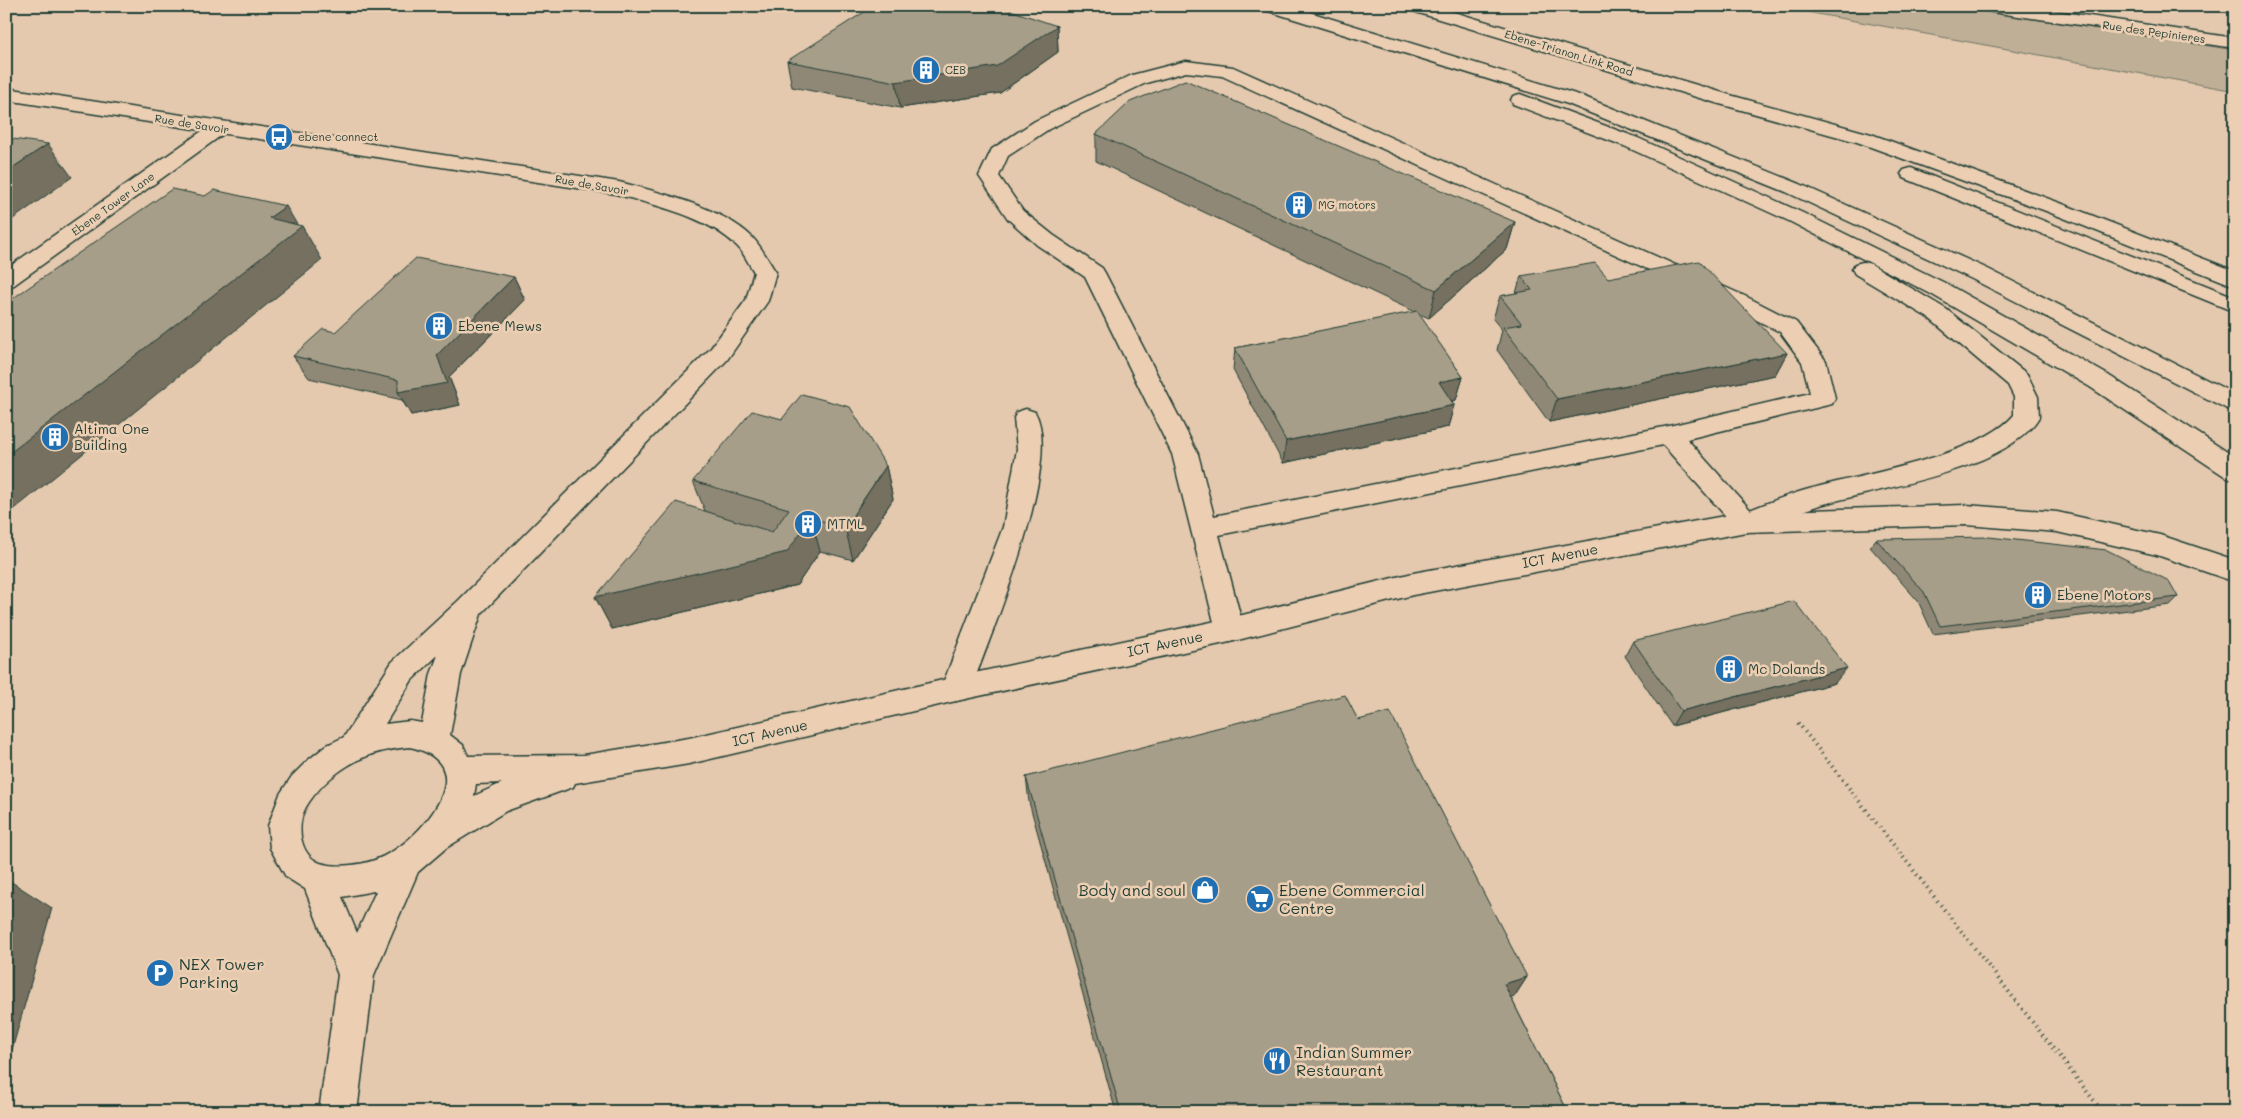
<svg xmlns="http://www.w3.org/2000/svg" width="2241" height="1118" font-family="Mali,sans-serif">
<rect width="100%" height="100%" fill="#e4c9ae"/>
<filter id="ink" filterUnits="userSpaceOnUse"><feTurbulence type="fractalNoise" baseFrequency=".02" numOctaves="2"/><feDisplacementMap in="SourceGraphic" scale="10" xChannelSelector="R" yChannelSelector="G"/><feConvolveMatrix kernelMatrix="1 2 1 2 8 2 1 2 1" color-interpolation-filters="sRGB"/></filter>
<g filter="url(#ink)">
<path fill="#bfaf97" stroke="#6f7666" d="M1774,6h176l285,44v41z"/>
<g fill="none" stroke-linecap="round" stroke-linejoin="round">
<defs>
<path id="lane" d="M1186,61l47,6 514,230 49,25 30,39 9,37 -3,6 -145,35 68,76 4,7 -4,7 -9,3 -9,-3 -74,-84 -444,90 25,95 -4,8 -10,4 -10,-4 -4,-8 -44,-176 -87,-177 -48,-32 -29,-26 -29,-43 13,-27 43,-28 97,-46zM1186,72l36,4 509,231 49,25 22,30 8,31 -141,33 -455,90 -16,-62 -93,-181 -3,-5 -49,-33 -30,-24 -24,-35 9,-20 41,-27 97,-46z
M1026,409l9,3c29,50 -44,222 -64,277l-4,9 -11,3 -11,-3 -4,-9 62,-162 14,-78 -3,-31 3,-6z"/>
<path id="street" d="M1977,6h45l213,32v10l-250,-37 -6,-1z
M219,122l7,2 3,4 -3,4 -212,153 -8,2v-18l206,-145z"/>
<path id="secondary" d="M6,88l613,94c40,10 104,26 133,55 10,10 16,24 24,35l-8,29 -41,59 -246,254 -20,60 -11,61 13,10 5,11 116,-1 105,-17 267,-61 274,-59 183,-45 333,-61 220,-7 91,7 103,23 75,25v22l-78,-27 -100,-23 -91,-7 -220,7 -333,63 -183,47 -274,59 -267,63 -114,19 -2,4 -67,24 -60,37 -28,24 -44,103 -17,137h-38l19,-137 -33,-86 -19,-12 -16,-29 -2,-22 12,-32 12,-18 15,-15 20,-16 17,-8 48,-75 66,-61 253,-253 35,-48 8,-28c-6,-9 -10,-19 -17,-26 -30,-30 -81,-40 -121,-52l-610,-94zM438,655l-7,19 -9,49 -12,-2 -25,3 27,-44zM410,747c70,16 20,81 -17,104 -13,8 -27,13 -42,14 -10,1 -22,1 -31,-2 -21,-8 -24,-38 -14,-56 10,-17 26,-32 43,-42 19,-12 39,-16 61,-18zM502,783l-28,13 2,-12zM374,891h2l-19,42 -15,-36z"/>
<path id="primary" d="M1263,6h27l292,90 218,88 188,85 247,125v19l-263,-134 -186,-87 -218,-88 -303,-94z
M1407,6h27l296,89 141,39 189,69 175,68v15l-189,-75 -189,-69 -141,-39 -307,-93z
M1520,94l118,44 165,75 144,71 161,91 127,82v22l-9,-2 -136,-90 -159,-93 -142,-73 -165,-75 -111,-42 -2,-4 2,-4z
M1911,168l324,129v15l-331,-134 -3,-4 3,-4z
M1863,262l8,2 75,45 81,65 11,23 1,20c-32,55 -165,71 -225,90 -23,8 -45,18 -68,25l-9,-3 -4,-7 4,-7c23,-9 47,-19 72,-26 54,-15 170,-33 205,-74v-18l-6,-12 -78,-66 -75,-45 -3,-5 3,-5z"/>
</defs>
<use href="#lane" stroke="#1f3d34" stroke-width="3"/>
<use href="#street" stroke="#1f3d34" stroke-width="3"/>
<use href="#secondary" stroke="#1f3d34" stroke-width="3"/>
<use href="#primary" stroke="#1f3d34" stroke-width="3"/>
<path stroke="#1f3d34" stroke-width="4" stroke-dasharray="1 4.5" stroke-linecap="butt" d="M1798,723l305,389"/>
<use href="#lane" fill="#eccfb3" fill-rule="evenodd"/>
<use href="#street" fill="#eccfb3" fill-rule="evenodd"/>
<use href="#secondary" fill="#eccfb3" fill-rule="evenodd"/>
<use href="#primary" fill="#eccfb3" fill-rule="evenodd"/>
</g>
<path fill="#908876" stroke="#1f3d34" d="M1057,26l1,26 -58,41 -100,15 -108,-21 -5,-26z
M1096,134l419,88 -8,27 -78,69 -12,-5 46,64 -7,23 -4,1 2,4 -6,22 -165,36 -50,-93 2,-22 180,-36 -319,-151z
M1521,276l87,2 179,75 -12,22 -226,47 -52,-72 5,-20 -9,-11 7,-23 16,-3z
M514,277l11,23 -76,77 11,28 -49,10 -9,-15 -93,-22 -16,-22 42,-24z
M886,466l7,33 -40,61 -33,-9 -23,34 -185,44 -17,-32 110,-86 -12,-30z
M1876,539l302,58 -8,8 -237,29 -15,-33 -48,-54z
M1633,641l202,42 -163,43 -47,-70z
M1358,720l169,257 -13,20 -3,1 57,114h-452l-87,-310 -3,-25z"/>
<path fill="#756f60" stroke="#1f3d34" d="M1057,26l1,26 -58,41 -100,15 -4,-26z
M48,144l24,33 -66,47v-52z
M286,206l13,22 3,-2 20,34 -316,256v-60l263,-238z
M1515,222l-8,27 -78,69 7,-28z
M514,277l11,23 -76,77 11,28 -49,10 -13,-23 39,-37z
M1787,353l-12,22 -226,47 8,-23z
M1463,377l-7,23 -23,5 6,-23z
M1454,405l-6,22 -165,36 3,-22z
M886,466l7,33 -40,61 -8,-33z
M811,518l9,33 -23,34 -185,44 -17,-32z
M1847,668l-12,15 -163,43 9,-15z
M10,881l42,27 -46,163v-177z
M1527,977l-13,20 -23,7 13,-20z"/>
<path fill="#a79e89" stroke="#1f3d34" d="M914,6h84l59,20 -60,40 -101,16 -109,-21 82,-52z
M1185,80l330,142 -79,68 -340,-156 34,-32z
M6,138l42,6 -42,28z
M172,189l33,7 9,-6 72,16 -17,12 33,8 -296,230v-153z
M416,258l98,19 -77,78 10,28 -49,9v-12l-105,-24 30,-27 12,3z
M1699,261l88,92 -230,46 -54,-72 19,-3 -22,-28 32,-6 -11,-14 74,-13 13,15z
M1417,311l46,66 -24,5 15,23 -168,36 -51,-93z
M802,394l48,13 36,59 -41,61 -34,-9 -24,34 -192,45 81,-95 96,30 17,-23 -96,-28 59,-70 30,8z
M1989,537l118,13 62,31 9,16 -238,29 -16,-34 -48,-53z
M1794,601l53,67 -166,43 -48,-70z
M1345,695l13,25 32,-8 137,265 -23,7 64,128h-447l-95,-335z
M10,881l-4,13v-12z"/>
</g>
<defs>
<symbol id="building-disc" viewBox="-11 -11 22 22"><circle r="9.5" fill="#1f6fb2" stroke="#eccfb3"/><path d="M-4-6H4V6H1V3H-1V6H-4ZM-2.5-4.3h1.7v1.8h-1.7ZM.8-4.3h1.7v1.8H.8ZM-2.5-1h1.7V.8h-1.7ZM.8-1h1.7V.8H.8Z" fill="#fff"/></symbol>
<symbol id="bus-disc" viewBox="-11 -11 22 22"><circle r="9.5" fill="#1f6fb2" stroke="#eccfb3"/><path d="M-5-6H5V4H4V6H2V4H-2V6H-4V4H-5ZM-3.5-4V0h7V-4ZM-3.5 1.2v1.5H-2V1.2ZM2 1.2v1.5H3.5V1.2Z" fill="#fff"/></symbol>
<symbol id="shop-disc" viewBox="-11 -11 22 22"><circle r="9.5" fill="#1f6fb2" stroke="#eccfb3"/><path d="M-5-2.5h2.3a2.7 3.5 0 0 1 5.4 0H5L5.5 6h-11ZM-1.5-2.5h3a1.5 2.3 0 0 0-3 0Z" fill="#fff"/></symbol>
<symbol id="supermarket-disc" viewBox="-11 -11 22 22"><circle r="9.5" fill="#1f6fb2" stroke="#eccfb3"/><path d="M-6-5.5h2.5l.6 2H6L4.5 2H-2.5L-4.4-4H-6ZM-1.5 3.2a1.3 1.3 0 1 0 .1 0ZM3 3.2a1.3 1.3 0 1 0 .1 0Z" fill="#fff"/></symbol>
<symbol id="parking-disc" viewBox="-11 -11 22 22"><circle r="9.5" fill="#1f6fb2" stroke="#eccfb3"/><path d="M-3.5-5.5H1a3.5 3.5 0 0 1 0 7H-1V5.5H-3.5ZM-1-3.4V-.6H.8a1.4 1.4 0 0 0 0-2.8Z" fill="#fff"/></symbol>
<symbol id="restaurant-disc" viewBox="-11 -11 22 22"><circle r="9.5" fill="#1f6fb2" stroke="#eccfb3"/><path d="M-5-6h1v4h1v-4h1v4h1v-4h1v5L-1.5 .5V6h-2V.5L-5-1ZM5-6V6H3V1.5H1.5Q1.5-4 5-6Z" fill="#fff"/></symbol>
</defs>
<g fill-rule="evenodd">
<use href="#building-disc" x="910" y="54" width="32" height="32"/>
<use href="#bus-disc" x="263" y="121" width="32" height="32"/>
<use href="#building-disc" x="1283" y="189" width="32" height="32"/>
<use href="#building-disc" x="423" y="310" width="32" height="32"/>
<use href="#building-disc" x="39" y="421" width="32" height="32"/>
<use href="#building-disc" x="792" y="508" width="32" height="32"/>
<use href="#building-disc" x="2022" y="579" width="32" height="32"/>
<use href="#building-disc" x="1713" y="653" width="32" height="32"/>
<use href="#shop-disc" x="1189" y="874" width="32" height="32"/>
<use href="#supermarket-disc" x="1244" y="883" width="32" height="32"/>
<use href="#parking-disc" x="144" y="957" width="32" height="32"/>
<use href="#restaurant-disc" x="1261" y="1045" width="32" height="32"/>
</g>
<g text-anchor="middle" stroke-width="5" stroke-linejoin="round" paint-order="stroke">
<g font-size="11" fill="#1f3d34" stroke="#eccfb3">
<text transform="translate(2154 32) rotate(8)" y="4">Rue des Pepinieres</text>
<text transform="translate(1569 53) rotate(17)" y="4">Ebene-Trianon Link Road</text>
<text transform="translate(192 124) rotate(9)" y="4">Rue de Savoir</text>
<text transform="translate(592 185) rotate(10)" y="4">Rue de Savoir</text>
<text transform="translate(113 204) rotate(-36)" y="4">Ebene Tower Lane</text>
</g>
<g font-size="11" fill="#1f3d34" stroke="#eccfb3" text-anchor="start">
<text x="945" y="74">CEB</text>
<text x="298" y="141">ebene connect</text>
<text x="1318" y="209">MG motors</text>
</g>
<g font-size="14" fill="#1f3d34" stroke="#eccfb3" text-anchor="start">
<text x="458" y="331">Ebene Mews</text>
<text x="74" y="434">Altima One<tspan x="74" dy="16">Building</tspan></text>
<text x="827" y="529">MTML</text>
<text x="2057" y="600">Ebene Motors</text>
<text x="1748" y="674">Mc Dolands</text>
</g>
<g font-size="14" fill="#1f3d34" stroke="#eccfb3">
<text transform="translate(1560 556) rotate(-11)" y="5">ICT Avenue</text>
<text transform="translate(1165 644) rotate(-12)" y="5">ICT Avenue</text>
<text transform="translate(770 733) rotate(-13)" y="5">ICT Avenue</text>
</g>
<g font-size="16" fill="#1f3d34" stroke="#eccfb3" text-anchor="start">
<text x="1186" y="896" text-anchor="end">Body and soul</text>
<text x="1279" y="896">Ebene Commercial<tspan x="1279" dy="18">Centre</tspan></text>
<text x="179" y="970">NEX Tower<tspan x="179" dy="18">Parking</tspan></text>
<text x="1296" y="1058">Indian Summer<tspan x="1296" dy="18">Restaurant</tspan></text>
</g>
</g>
<rect width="2241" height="1118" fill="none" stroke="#eccfb3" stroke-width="25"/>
<rect x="12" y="12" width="2216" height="1093" fill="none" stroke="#1f3d34" stroke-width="2" filter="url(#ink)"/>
</svg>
